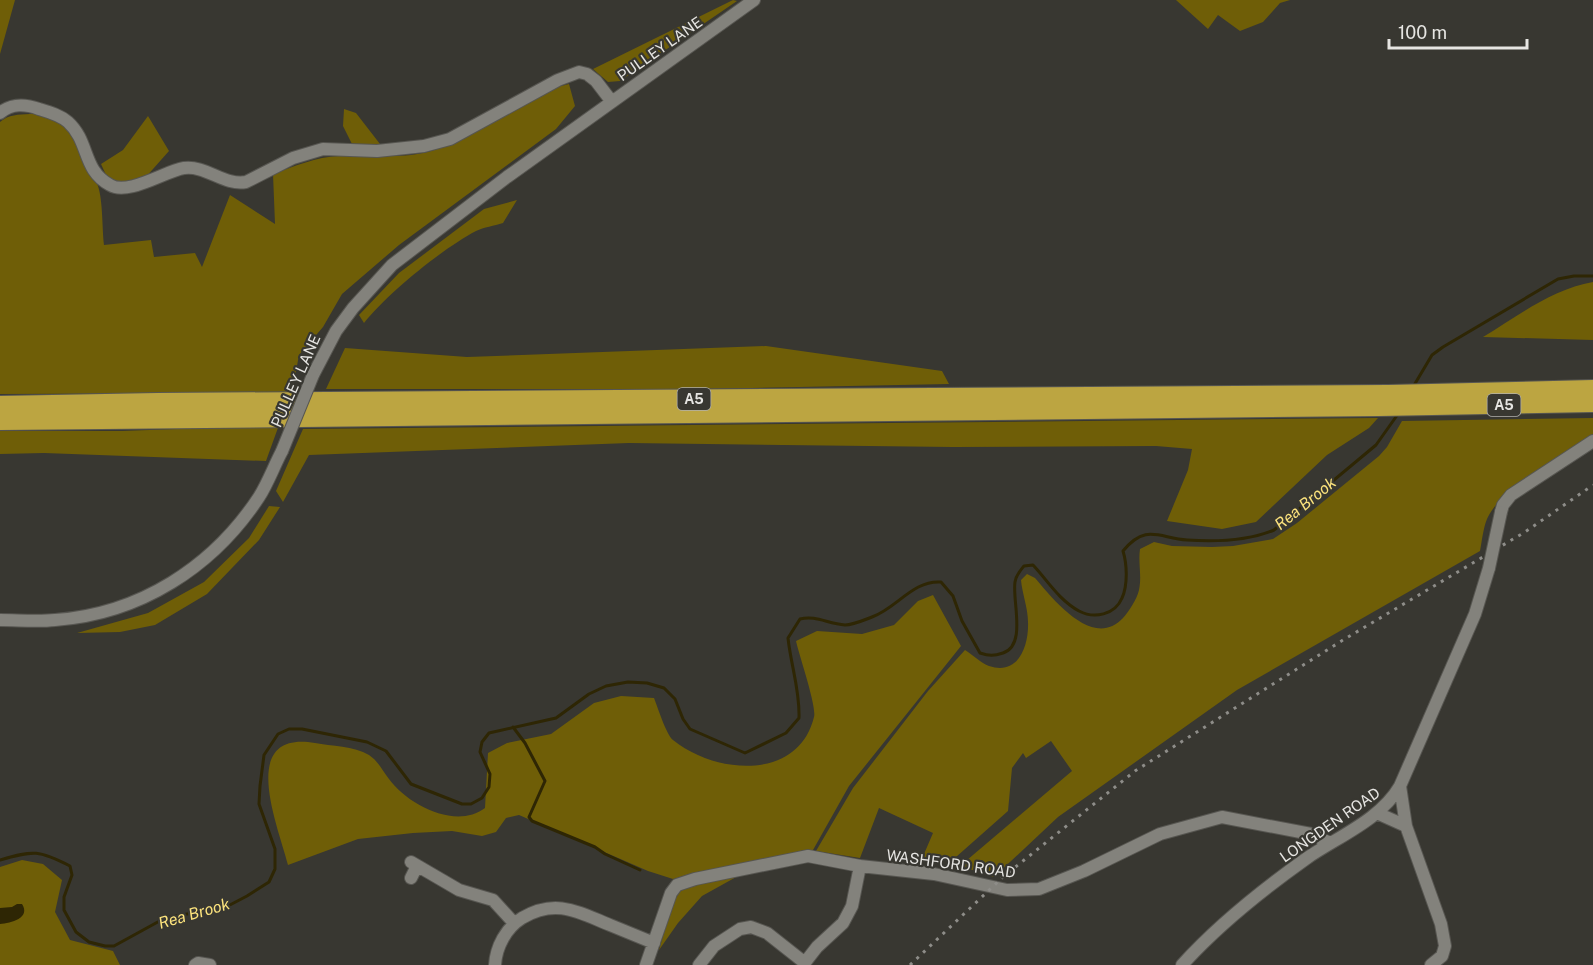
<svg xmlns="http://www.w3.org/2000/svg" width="1593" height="965" font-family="'Public Sans',sans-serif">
<rect width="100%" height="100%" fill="#383731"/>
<path fill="#6f5e07" d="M0,0h15l-15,54z
M733,0l4,1 -117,80 -12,1 -15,-13z
M1176,0h114l-10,3 -17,19 -23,9 -22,-16 -10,14z
M569,84l6,22 -19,23 -157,116 -57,49 -19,33 -24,28 -7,38 -292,1v-272c9,-8 18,-7 30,-8 32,-3 44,24 54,48 3,8 11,15 14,24 5,15 4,42 6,59l47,-5 3,17 41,-4 7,14 28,-72 45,29 -2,-50c22,-8 43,-17 66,-18 31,-2 66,4 95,-6 48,-15 87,-55 135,-66z
M344,109l12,4 24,31 -27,2 -10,-20z
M148,116l21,35 -24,27 -20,4h-9l-10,-7 -5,-11 22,-14z
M517,200l-14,23c-9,3 -19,4 -27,8 -34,18 -88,62 -112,92l-5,-8 40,-42 85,-64z
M1593,282v58l-110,-3c35,-21 69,-48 110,-55z
M766,346l176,25 7,13 -248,5h-375l19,-41 122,9z
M1378,418l-9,10 -42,27 -71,67 -34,7 -55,-8 21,-51 4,-21 -36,-3 -203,1 -324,-4 -320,12 -26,47 -7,-11 27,-62z
M1593,418v17c-30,20 -92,52 -106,84 -4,10 -5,22 -7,32l-243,139 -179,127 -64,60 -34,-11 112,-95 -21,-30 -25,17 -3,-5 -11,15 -4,43 -52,46 -35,4 12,-28 -54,-25 -19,50 -44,-7 37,-63 75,-97 37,-41c8,5 16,13 24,16 30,10 40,-21 39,-44 0,-14 -6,-29 -7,-42l6,-6 8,4c19,22 58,72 88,40 6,-7 14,-19 16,-28 3,-14 -1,-27 1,-41l14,-7 18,4 40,1 21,-1 40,-7 24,-16 82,-67 8,-9 15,-26z
M279,425l-13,36 -222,-8 -44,1v-23h122z
M269,506l11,1 -21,33 -52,54 -52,31 -35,7 -43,1 71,-20 56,-31 45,-44z
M933,595l28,51 -112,140 -36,64h-9l-22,7 -109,22 -25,-8 -129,-56 -13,3 -10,14 -14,4 -30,-5 -39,2 -55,6 -70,26c-10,-40 -51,-135 27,-122 16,3 39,3 54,12 10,7 13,15 20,24 19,26 67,51 96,29l3,-55 19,-10 44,-9 43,-31 27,-7 33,2c4,10 12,36 19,42 42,34 125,42 141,-23 3,-10 -15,-62 -18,-76l21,-10 45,3 32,-9 24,-24z
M22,860l21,4 19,16 -7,32 15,28 43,11 7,14h-120v-98z
M738,876l-36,20 -24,27 -19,27c7,-21 10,-49 26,-64z"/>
<path fill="#2e2604" d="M17,904h5c9,14 -11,19 -22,20v-16l12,-1z"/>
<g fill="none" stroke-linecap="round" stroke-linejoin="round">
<path stroke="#2e2604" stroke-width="3" d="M1413,387l19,-32 11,-8 115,-68 16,-3h19
M513,727l12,16 20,38 -16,36 3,4 63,26 10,7 35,16
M0,860c34,-10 39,-10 70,6l2,9 -8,22v13l12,22 13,10 16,4h9l51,-28 61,-11 21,-11 22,-14 6,-13v-20l-16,-45 1,-18 4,-31 14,-21 11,-5h13l65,13 19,9 25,33 51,20h9l11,-6 7,-11 1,-13 -10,-22 2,-10 7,-9 67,-15 33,-24 17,-8 22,-4 19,1 17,5 11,11 8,20 7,10 55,24 41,-20 13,-15c1,-28 -8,-52 -11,-80l12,-19c16,-4 28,5 45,6 8,0 19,-5 27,-8 25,-9 41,-37 69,-35l12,14 9,25 18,32c9,3 14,3 23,0 24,-8 9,-52 12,-71 1,-7 5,-11 9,-16l9,-1c15,16 26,35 46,46 15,8 36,4 43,-13 6,-13 5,-34 1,-47 23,-28 36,-13 64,-11 28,2 60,1 87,-10l102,-85 22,-31"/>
<defs>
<path id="minor" d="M0,113c12,-10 25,-9 39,-4 10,3 21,6 29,13 22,20 14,48 42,63 18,11 55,-14 74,-17 22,-3 40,18 62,14l47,-24 30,-9 54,2 47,-5 26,-7 108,-59 21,-8 8,2 9,7 16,21
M313,375l23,-44 17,-23 39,-43 115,-88 247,-177
M1501,512l2,-7 8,-10 82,-54
M0,620c18,0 37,2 55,0 85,-6 158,-53 204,-123 9,-14 15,-31 23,-46
M1400,786l6,40 35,98 4,22 -3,10 -11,9
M1377,813l29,13
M411,862l48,28 34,10 21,23
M411,878l6,-12
M195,965l3,-2 12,2
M495,965c1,-18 11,-37 27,-47 34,-20 56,-6 88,7 15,6 29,12 44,18
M646,965l25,-72 6,-8 18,-6 113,-23 52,10 74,8 73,16 32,-1 45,-18 76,-37 62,-17 89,17 19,9
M699,965l15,-19 26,-17 11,-2 16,6 38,30
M803,965l14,-18 26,-24 9,-17 8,-40
M1182,965c37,-41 80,-75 125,-107 32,-22 73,-38 93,-72l75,-172 14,-46"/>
<path id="highway" d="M0,405l158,-3 1230,-8 205,-5
M0,421l1379,-14 214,-4"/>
</defs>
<use href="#minor" stroke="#575651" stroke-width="14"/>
<use href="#highway" stroke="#575651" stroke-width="20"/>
<use href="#minor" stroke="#83827c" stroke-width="12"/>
<use href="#highway" stroke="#bca541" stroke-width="18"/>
<path stroke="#8e8d89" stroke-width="3" stroke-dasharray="3 6" stroke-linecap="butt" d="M910,965l93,-88 132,-106 208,-131 182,-108 68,-47"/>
<defs>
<path id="minor-bridge" d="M282,451l31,-76
M1489,568l12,-56"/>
</defs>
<use href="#minor-bridge" stroke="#575651" stroke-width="14" stroke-linecap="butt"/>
<use href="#minor-bridge" stroke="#83827c" stroke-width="12"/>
</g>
<g text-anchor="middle" stroke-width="4.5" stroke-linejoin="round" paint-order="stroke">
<g fill="#383731" stroke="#b2b1ad" stroke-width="1.5">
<rect x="677.5" y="388" width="33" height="22" rx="4.5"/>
<rect x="1487.5" y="394" width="33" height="22" rx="4.5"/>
</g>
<g font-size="14" font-weight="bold" fill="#e6e5e2">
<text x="694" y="404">A5</text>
<text x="1504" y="410">A5</text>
</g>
<g font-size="15" fill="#e6e5e2" stroke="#383731">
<text transform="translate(660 49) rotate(-35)" y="5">PULLEY LANE</text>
<text transform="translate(296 381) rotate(-66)" y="5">PULLEY LANE</text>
<text transform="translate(1330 825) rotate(-35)" y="5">LONGDEN ROAD</text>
<text transform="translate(951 864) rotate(8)" y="5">WASHFORD ROAD</text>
</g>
<g font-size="16" font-style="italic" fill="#fce37d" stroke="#383731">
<text transform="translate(1305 503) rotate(-39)" y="6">Rea Brook</text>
<text transform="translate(194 913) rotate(-16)" y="6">Rea Brook</text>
</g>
</g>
<path d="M1389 39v9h138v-9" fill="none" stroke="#e6e5e2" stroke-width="3"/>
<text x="1398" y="39" font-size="18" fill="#e6e5e2" stroke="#383731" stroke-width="4.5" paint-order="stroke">100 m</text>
</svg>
